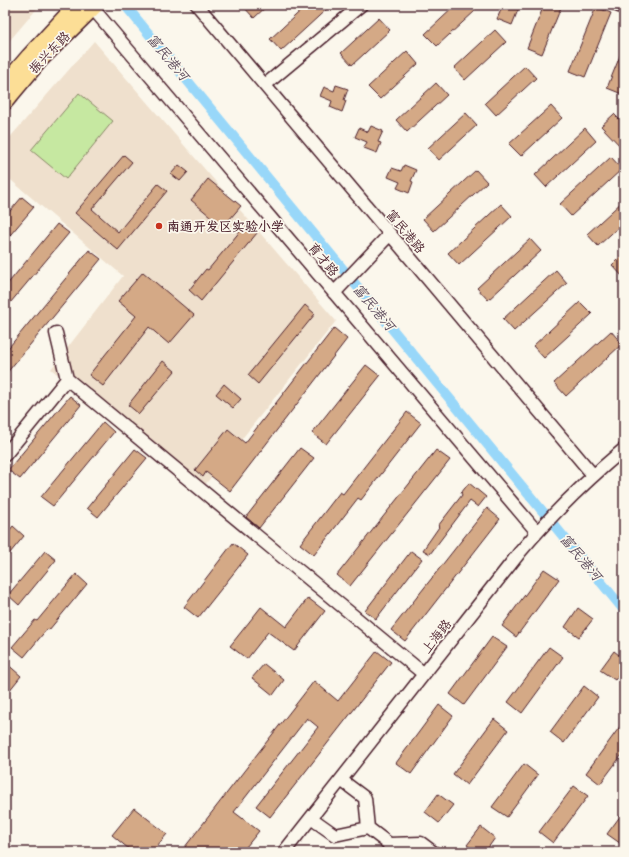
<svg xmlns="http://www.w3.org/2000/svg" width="629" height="857" font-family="'Architects Daughter','LXGW WenKai TC',sans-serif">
<rect width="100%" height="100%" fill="#fbf7ec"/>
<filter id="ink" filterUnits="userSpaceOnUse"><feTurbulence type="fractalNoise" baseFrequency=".025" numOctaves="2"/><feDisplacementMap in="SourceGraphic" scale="8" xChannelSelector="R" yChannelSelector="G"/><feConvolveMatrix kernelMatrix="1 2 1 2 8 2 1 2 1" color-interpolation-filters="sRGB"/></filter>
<g filter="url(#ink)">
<path fill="#efe0cd" d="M5,5h35l-35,41z
M94,41l242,280 -136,170 -149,-122 72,-93 -118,-101v-32z"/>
<path fill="#c6e8a1" stroke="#888466" d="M79,93l34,28 -47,58 -35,-29z"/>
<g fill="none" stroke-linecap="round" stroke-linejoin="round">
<path stroke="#98d7f9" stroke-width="10" d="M125,5l499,605"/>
</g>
<path fill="#d4a986" stroke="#4a1f2b" d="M242,5h26l-14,13z
M307,5h24l-50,46 -11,-12z
M456,5h14l5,6 -38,35 -12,-12z
M503,5h17l-8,20 -15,-6z
M544,5h18l-20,49 -15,-6z
M596,7l15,6 -26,64 -15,-6z
M379,18l11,12 -38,35 -11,-12z
M495,30l11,12 -41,38 -11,-12z
M624,46v42l-2,6 -15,-6z
M407,51l11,13 -38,35 -12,-12z
M525,66l11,12 -40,37 -11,-12z
M436,83l11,12 -40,37 -11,-12z
M336,85l12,4 -4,11 2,1 -4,11 -12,-5 2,-6 -12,-5 4,-9 10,4z
M551,106l11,12 -41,38 -12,-12z
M466,113l11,12 -38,35 -11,-12z
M614,114l10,10v26l-23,-24z
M371,126l12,5 -5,11 3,1 -4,10 -13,-5 3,-6 -12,-5 4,-9 9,4z
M585,128l11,13 -50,46 -11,-12z
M124,155l8,7 -40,47 26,23 40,-48 9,7 -49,59 -43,-37z
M611,157l11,12 -51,47 -11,-12z
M179,165l9,7 -8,9 -9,-7z
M404,165l12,5 -5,11 2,1 -4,11 -12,-5 3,-6 -12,-5 4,-9 9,3z
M476,170l11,12 -53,49 -11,-12z
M208,179l33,27 -18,21 -32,-27z
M22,197l12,10 -29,34v-24z
M624,200v22l-26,24 -11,-12z
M501,204l11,12 -53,49 -11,-12z
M57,224l12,9 -64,76v-22z
M246,224l11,9 -56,68 -12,-11 17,-21 2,1z
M530,239l11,12 -53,49 -11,-12z
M89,250l12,9 -96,116v-23z
M624,253v25l-12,-13z
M556,270l11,13 -53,48 -11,-12z
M143,272l51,43 -25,29 -20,-17 -46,59 -14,-11 47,-59 -18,-15z
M580,302l12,12 -48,44 -11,-12z
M305,305l10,9 -57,70 -10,-9z
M334,328l13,11 -117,152 -24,-19 -3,5 -8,-7 33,-41 17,14z
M611,331l11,13 -56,52 -12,-13z
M163,361l12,10 -36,43 -11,-9z
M366,365l14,11 -54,68 -14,-11z
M224,384l17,15 -8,9 -17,-14z
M70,396l11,9 -61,74 -12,-9z
M407,412l14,11 -60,77 -3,-2 -44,57 -14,-11 40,-52 3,2z
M103,422l11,10 -61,74 -12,-9z
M300,448l14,10 -55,70 -13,-11z
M135,449l12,9 -49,59 -11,-9z
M436,450l14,10 -100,126 -13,-11z
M469,483l17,14 -8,10 -8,-6 -40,53 -7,-4 16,-23 -1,-1 24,-31 -1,-2z
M487,508l13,11 -95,122 -14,-11z
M13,526l11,10 -19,23v-23z
M233,543l15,12 -50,63 -14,-11z
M45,551l11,9 -37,45 -11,-10z
M411,551l11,8 -46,60 -11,-8z
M544,569l15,10 -43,58 -14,-11z
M76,574l11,10 -38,46 -2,-1 -23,28 -12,-10 23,-27 2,1z
M308,598l17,13 -31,40 -26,-19 -21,27 -17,-13 31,-39 25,20z
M578,608l15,11 -14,18 -14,-10z
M492,637l15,10 -43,58 -14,-11z
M549,647l14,10 -41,56 -14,-11z
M377,651l14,11 -121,155 -14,-11 62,-79 -11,-9 -73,94 25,19 -17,21h-61l133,-171 24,20z
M614,651l10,8v9l-9,12 -15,-10z
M5,662l16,14 -16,20z
M264,664l20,16 -11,15 -21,-17z
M584,686l14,11 -34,46 -14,-11z
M439,705l14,11 -42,58 -15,-11z
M494,719l14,11 -41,55 -14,-11z
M624,721v31l-24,32 -14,-11z
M524,764l14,11 -31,42 -15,-10z
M574,786l14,10 -35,47 -14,-11z
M438,794l15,11 -14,18 -14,-11z
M134,808l33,26 -15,18h-25l2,-3 -17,-14z
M624,811v35l-17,-12z
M481,827l14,11 -10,14h-9l-9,-7z"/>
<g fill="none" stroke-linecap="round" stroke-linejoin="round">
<defs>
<path id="minor" d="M90,5l447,527
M197,5l396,470
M617,5l7,3
M265,85l96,-80
M334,293l56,-59
M56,333l11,46 357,295
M5,455l62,-76
M311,818l24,17 33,-7 -3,-30 -24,-18
M368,828l21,16
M284,852l236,-300c32,-38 67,-72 104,-103
M390,852l-1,-8 32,-1 12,9"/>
<path id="major" d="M5,84l24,-28 47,-51
M5,102l36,-43 55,-54"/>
</defs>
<use href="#minor" stroke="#4a1f2b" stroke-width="15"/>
<use href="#major" stroke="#4a1f2b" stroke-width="18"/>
<use href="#minor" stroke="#fbf7ec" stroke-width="12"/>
<use href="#major" stroke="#fcde96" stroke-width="15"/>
</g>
</g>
<circle fill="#c8321e" stroke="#fbf7ec" stroke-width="1.5" cx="159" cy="226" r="4"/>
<g text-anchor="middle" stroke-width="3.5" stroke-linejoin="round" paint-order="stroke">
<g font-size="13" fill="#4a1f2b" stroke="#fbf7ec">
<text transform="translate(49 52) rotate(-46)" y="5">振兴东路</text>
<text transform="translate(406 231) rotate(50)" y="5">富民港路</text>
<text transform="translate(324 259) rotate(50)" y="5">育才路</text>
<text transform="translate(436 636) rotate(-52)" y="5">上海路</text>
</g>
<g font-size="13" font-weight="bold" fill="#4a1f2b" stroke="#fbf7ec" text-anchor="start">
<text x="167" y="231">南通开发区实验小学</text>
</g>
<g font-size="14" font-style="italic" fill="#5e4d5e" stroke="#fbf7ec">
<text transform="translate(168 57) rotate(50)" y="5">富民港河</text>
<text transform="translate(374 307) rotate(50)" y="5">富民港河</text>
<text transform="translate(581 557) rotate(50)" y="5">富民港河</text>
</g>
</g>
<rect width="629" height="857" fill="none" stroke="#fbf7ec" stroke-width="20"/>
<rect x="10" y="10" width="609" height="837" fill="none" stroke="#4a1f2b" stroke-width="1.5" filter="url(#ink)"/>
</svg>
